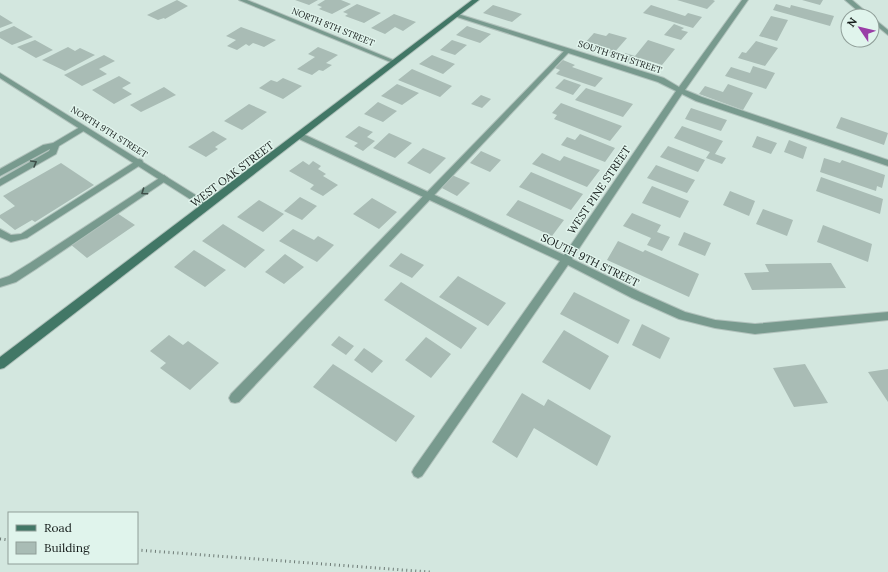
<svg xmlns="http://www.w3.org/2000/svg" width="888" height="572" font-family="Lora,serif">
<rect width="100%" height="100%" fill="#d3e7df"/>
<path fill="#a9bcb5" d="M177,0l11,6 -23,13 -1,-1 -6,2 -11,-5z
M295,0h23l-9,5z
M325,0h16l10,4 -19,10 -13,-5 3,-2 -5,-2z
M677,0h36l2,1 -8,8z
M802,0h21l-3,5z
M357,4l24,9 -17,10 -19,-7 3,-2 -5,-2z
M776,4l14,4 1,-3 43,11 -4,10 -57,-16z
M493,5l29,9 -10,8 -29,-9z
M651,5l34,11 3,-3 14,4 -9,11 -50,-15z
M394,14l22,8 -13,9 -8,-4 -10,7 -14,-6z
M0,15l13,8 -13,5z
M771,16l17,4 -11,21 -18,-5z
M674,24l10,4 -3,2 7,2 -7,8 -17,-5z
M14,26l19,11 -21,8 -12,-7v-6z
M467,26l24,8 -11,9 -24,-8z
M241,27l35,13 -12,7 -11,-4 -4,3 -3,-2 -9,6 -10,-4 9,-6 -10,-4z
M594,33l12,3 3,-3 18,5 -14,16 -30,-9z
M35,40l18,10 -17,8 -19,-11z
M452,40l15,5 -12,10 -15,-5z
M648,40l27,9 -13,16 -22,-7 -6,7 -14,-5 5,-7 10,3z
M756,41l22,7 -13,18 -27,-8 4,-6 4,1z
M68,47l7,4 5,-3 15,7 -30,16 -23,-11z
M318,47l20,8 -12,8 6,2 -9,6 -4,-1 -7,5 -15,-6 18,-12 -7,-3z
M104,55l11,6 -16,8 8,5 -25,12 -18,-11z
M432,55l23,9 -12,10 -24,-10z
M563,60l12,5 -3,2 31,11 -8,9 -39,-13 4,-4 -5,-2z
M753,66l22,7 -9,16 -41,-13 6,-9 19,6z
M412,69l40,17 -12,11 -42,-17z
M119,76l12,7 -9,5 10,6 -18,10 -22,-14z
M283,78l19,8 -19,13 -24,-11 12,-8 6,2z
M564,79l17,6 -8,10 -18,-7z
M397,84l22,9 -17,12 -21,-9z
M728,84l25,9 -10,17 -44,-16 6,-8 18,6z
M164,87l12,8 -35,17 -11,-7z
M586,88l47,16 -10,13 -48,-17z
M481,95l10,4 -9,9 -11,-4z
M378,102l19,9 -14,11 -19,-8z
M561,103l61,23 -12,15 -56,-22 3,-4 -5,-2z
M249,104l18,8 -25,18 -18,-9z
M691,108l36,12 -6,11 -36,-12z
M841,117l47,16 -4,12 -48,-17z
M359,126l14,6 -6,5 8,4 -12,10 -9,-5 4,-3 -13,-6z
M682,126l41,15 -8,13 11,4 -4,6 -16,-6 4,-6 -36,-14z
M213,131l14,8 -12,8 3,2 -12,8 -18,-10z
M389,133l23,10 -17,15 -22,-10z
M580,134l35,14 -10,14 -44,-17 6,-8 8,3z
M757,136l20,7 -6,11 -19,-7z
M789,140l18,7 -4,12 -19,-7z
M668,146l37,14 -7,12 -38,-15z
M423,148l23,10 -16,16 -23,-11z
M481,151l20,9 -11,12 -20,-9z
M542,153l18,8 4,-5 36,14 -13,17 -55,-23z
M824,158l16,5 2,-3 43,15 -3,13 -5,-2 -1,5 -56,-19z
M303,161l6,4 4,-4 8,5 -3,3 8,5 -3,2 15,9 -15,11 -13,-7 4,-4 -25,-14z
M61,163l33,22 -59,37 -3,-2 -17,10 -15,-12v-3l15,-9 -12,-10z
M656,165l39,15 -8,13 -40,-15z
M531,172l52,22 -12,16 -52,-23z
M452,175l18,8 -13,13 -17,-9z
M821,177l62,22 -3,15 -64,-23z
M652,186l37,15 -9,17 -38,-15z
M730,191l25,10 -6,15 -26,-11z
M300,197l17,9 -15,14 -18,-9z
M372,198l25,14 -18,17 -26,-15z
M259,200l25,14 -21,18 -26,-15z
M518,200l46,20 -12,16 -46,-21z
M763,209l30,11 -6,16 -31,-12z
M117,213l18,12 -48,33 -17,-14z
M632,213l29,12 -4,7 13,5 -8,14 -15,-6 4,-7 -28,-12z
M223,224l42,26 -20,18 -43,-27z
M823,225l49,19 -4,18 -51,-20z
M293,229l21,11 4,-4 16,9 -17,17 -38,-21z
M684,232l27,11 -6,13 -27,-11z
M618,241l25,11 2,-2 54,24 -10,23 -82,-37z
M194,250l32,20 -21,17 -31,-20z
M401,253l23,12 -12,13 -23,-12z
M285,254l19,13 -20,17 -19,-12z
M831,263l15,25 -94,2 -8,-17 25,-1 -4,-8z
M458,276l48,27 -18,23 -49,-29z
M401,282l76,46 -16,21 -77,-49z
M574,292l56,28 -12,24 -58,-30z
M642,324l28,14 -10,21 -28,-14z
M564,330l45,26 -19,34 -48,-28z
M169,335l14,10 5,-4 31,22 -29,27 -30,-22 6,-5 -16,-12z
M339,336l15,10 -8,9 -15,-10z
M426,337l25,17 -20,24 -26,-18z
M364,348l19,13 -11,12 -18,-13z
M333,364l82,52 -19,26 -83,-55z
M805,364l23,39 -34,4 -21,-39z
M888,369v33l-20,-30z
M522,393l22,13 4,-7 63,37 -14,30 -63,-38 -17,30 -25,-16z"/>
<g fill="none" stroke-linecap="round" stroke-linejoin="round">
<defs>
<path id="service" d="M566,49l5,1 -332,352 -4,1 -4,-1 -2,-4 2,-4z
M80,127h6l1,2 -28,17 -3,8 -56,32v-7l49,-28 1,-2 -50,27v-7l43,-24 10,-2z
M139,159l3,1 1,2 -1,2 -115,74 -16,4 -11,-5v-8l11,6 10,-1z
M164,175l4,3 -1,2 -131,89 -20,13 -16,5v-8l9,-3 21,-13z"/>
<path id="minor" d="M239,0h8l151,62 -5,1z
M742,0h6l-63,90 17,7 186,63v6l-192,-65 -14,-7 -110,165 68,33 45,20 30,8 40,4 133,-12v8l-133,14 -40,-6 -36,-9 -47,-21 -64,-33 -146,211 -4,2 -4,-2 -2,-4 2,-4 146,-207 -263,-123v-4h6l261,121 112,-164 -18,-9 -204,-66v-2h4l206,64 15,9z
M845,0h7l19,16h-7z
M872,17l16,13v5l-16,-13z
M0,73l210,131 1,2 -1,2h-6l-204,-130z"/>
<path id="secondary" d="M472,0h7l-475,368 -4,1v-12z"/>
</defs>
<use href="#service" stroke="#b1c2bc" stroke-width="2"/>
<use href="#minor" stroke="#b1c2bc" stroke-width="2"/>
<use href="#secondary" stroke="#b1c2bc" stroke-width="2"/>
<path stroke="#6d7a75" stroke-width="3" stroke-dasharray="1 3.5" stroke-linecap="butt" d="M0,539l9,1
M137,550l293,22"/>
<use href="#service" fill="#789a8e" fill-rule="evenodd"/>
<use href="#minor" fill="#789a8e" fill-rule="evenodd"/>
<use href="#secondary" fill="#427766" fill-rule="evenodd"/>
</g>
<defs><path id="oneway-chevron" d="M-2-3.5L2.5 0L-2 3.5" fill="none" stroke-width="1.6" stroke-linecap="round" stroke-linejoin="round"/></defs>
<g stroke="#3d4e48">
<use href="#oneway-chevron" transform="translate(34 163) rotate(-30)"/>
<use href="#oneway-chevron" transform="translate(144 192) rotate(145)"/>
</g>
<g text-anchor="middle" stroke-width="3" stroke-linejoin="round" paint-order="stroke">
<g font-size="9" fill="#151c1a" stroke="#e0f4ec">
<text transform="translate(333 27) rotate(22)" y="3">NORTH 8TH STREET</text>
<text transform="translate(620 57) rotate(18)" y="3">SOUTH 8TH STREET</text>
<text transform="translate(109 132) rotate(32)" y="3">NORTH 9TH STREET</text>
</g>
<g font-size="11" fill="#151c1a" stroke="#e0f4ec">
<text transform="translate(232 174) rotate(-37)" y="4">WEST OAK STREET</text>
<text transform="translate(599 190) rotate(-56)" y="4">WEST PINE STREET</text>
<text transform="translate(590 260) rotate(26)" y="4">SOUTH 9TH STREET</text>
</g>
</g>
<rect x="8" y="512" width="130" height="52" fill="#e0f4ec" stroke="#8f9e98"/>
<rect x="16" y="525" width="20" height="6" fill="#427766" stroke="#8f9e98"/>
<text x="44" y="532" font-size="12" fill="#151c1a">Road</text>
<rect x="16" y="542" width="20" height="12" fill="#a9bcb5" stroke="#8f9e98"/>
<text x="44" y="552" font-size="12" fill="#151c1a">Building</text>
<g transform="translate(860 28) rotate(305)"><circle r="19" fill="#e0f4ec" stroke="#8f9e98"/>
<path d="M0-3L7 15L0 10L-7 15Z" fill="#9a3da7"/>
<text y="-6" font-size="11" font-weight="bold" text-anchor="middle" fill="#151c1a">N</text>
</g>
</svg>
